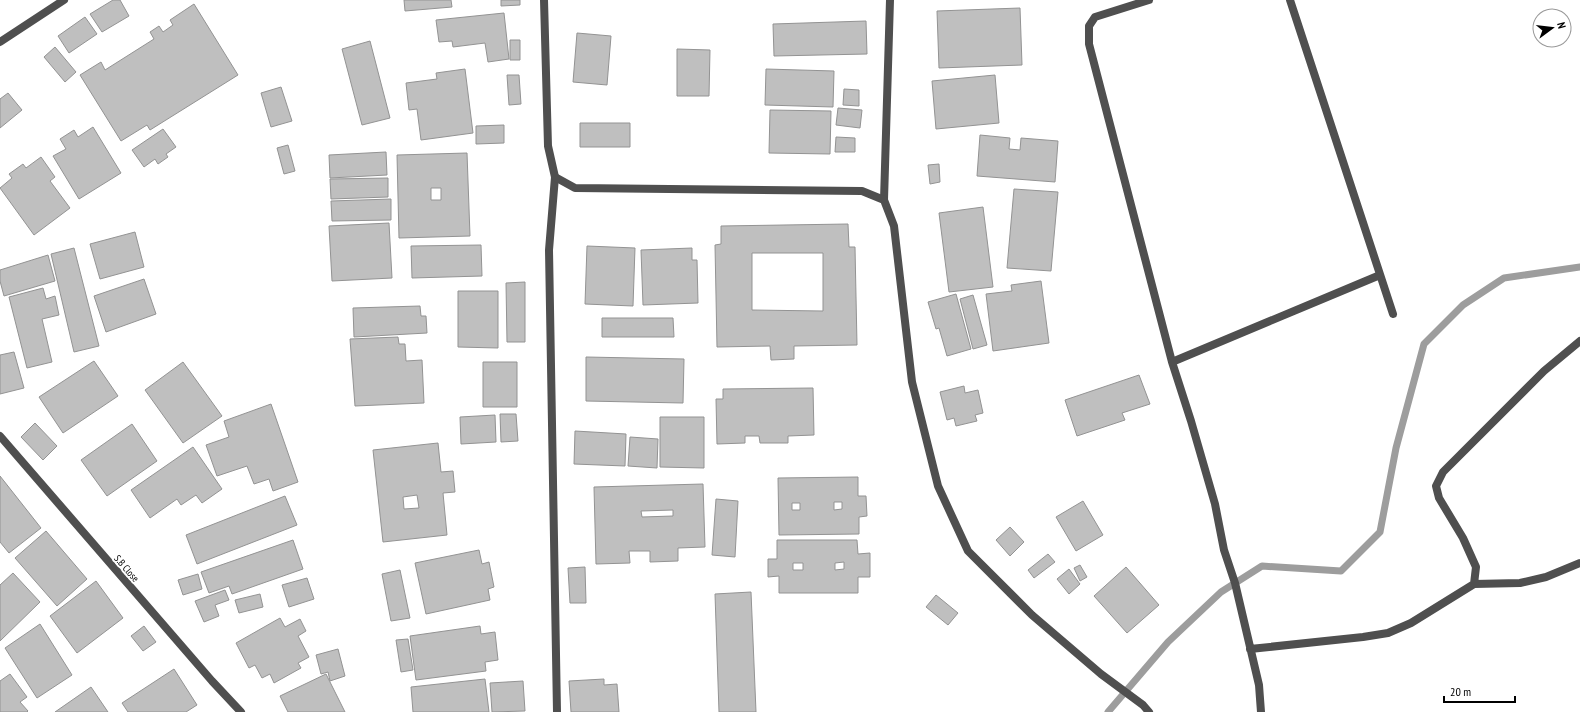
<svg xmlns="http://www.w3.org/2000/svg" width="1580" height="712" font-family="'PT Sans Narrow',sans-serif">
<rect width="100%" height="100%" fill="#fff"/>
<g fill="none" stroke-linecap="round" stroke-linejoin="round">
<path stroke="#9d9d9d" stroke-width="7" d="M1108,712l60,-70 53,-50 41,-26 79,5 39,-39 16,-84 28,-104 39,-39 41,-27 76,-11"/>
</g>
<path fill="#bfbfbf" stroke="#939393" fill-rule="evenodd" d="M113,0h7l9,16 -27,16 -12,-18z
M404,0h47l1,7 -47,4z
M501,0h19v5l-19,1z
M194,4l44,71 -88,55 -3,-5 -26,16 -41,-66 21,-13 4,8 49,-31 -4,-7 9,-6 4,6 10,-7 -3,-5z
M1020,8l2,57 -83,3 -2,-57z
M504,13l5,46 -21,3 -3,-19 -32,4 -1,-6 -13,1 -3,-22z
M85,17l12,17 -28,19 -11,-17z
M866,21l1,33 -93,2 -1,-32z
M577,33l34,3 -4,49 -34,-3z
M510,40h10v20h-10z
M370,41l20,77 -28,7 -20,-76z
M55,47l21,25 -11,10 -21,-25z
M677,49l33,1 -1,46h-32z
M465,69l8,64 -52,7 -4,-31 -8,1 -3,-27 31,-4 -1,-6z
M766,69l68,2 -1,36 -68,-2z
M507,75h12l2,29 -12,1z
M995,75l4,48 -63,6 -4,-48z
M281,87l11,34 -21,6 -10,-34z
M844,89l15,1v16l-16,-1z
M8,93l14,17 -22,18v-29z
M838,108l24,2 -2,18 -24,-3z
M770,110l61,1 -1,43 -61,-1z
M580,123h50v24h-50z
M504,125v18l-28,1v-18z
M93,127l28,46 -42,26 -26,-43 13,-7 -6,-10 14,-9 4,7z
M163,129l13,18 -10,7 2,3 -10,7 -3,-5 -11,8 -12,-17z
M980,135l30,3 -1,11 11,1 1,-12 37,3 -3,41 -78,-6z
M836,137l19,1v14h-20z
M288,145l7,26 -11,3 -7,-26z
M386,152l1,23 -57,3 -1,-23z
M467,153l3,83 -71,2 -2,-83zM431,188h10v12h-10z
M41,157l14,20 -5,4 20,27 -36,27 -34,-47 12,-10 -3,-4 14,-10 3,4z
M939,164l1,18 -10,2 -2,-19z
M388,178v19l-57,2 -1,-20z
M1014,189l44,3 -7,79 -44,-3z
M391,199v21l-59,1 -1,-20z
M983,207l10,80 -44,5 -10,-79z
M389,223l3,55 -60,3 -3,-55z
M848,224l1,23h6l2,98 -63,1v13l-23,1 -1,-14 -53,1 -2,-102 6,-1v-18zM752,253h71v58l-71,-1z
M135,232l9,35 -44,12 -10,-35z
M481,245l1,31 -70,2 -1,-32z
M587,246l48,2 -2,58 -48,-2z
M74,248l25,98 -25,6 -23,-98z
M692,248v12h5l1,43 -55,2 -2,-55z
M48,255l7,26 -51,15 -4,-15v-11z
M144,279l12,35 -50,18 -12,-36z
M1041,281l8,62 -56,8 -7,-57 26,-3 -1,-6z
M525,282v60h-18l-1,-59z
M43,288l3,11 9,-3 4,19 -17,4 10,43 -25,6 -18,-71z
M458,291h40v57l-40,-1z
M956,294l15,55 -24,7 -8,-28 -3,1 -8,-27z
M973,295l14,50 -14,4 -13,-50z
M420,306l1,10h5l1,17 -73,4 -1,-29z
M602,318h71l1,19h-72z
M398,337l1,7h6l1,17 16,-1 2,43 -69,3 -5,-67z
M14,352l10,36 -24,6v-39z
M586,357l98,2 -1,44 -97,-2z
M94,361l24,35 -55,37 -24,-36z
M183,362l39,54 -39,27 -38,-53z
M483,362h34v45h-34z
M1139,375l11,29 -28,9 3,7 -48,16 -12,-36z
M964,386l1,7 13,-3 5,23 -8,2 2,6 -21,5 -2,-8 -7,2 -7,-28z
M813,388l1,47 -26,1v7h-28l-1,-7h-14v7l-28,1 -1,-45h7v-10z
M271,404l27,78 -25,9 -4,-12 -15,5 -7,-18 -30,10 -11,-31 23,-8 -5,-16z
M500,414h16l2,27 -17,1z
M495,415l1,27 -35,2 -1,-27z
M660,417h44v51l-44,-1z
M35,423l22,23 -14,14 -22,-23z
M132,424l25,37 -50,35 -26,-36z
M575,431l51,3 -1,32 -51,-2z
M630,437l28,2 -1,29 -29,-2z
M438,443l3,29 12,-1 2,21 -12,1 4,42 -64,7 -10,-92zM417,495l2,13 -15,1 -1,-12z
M193,447l29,42 -20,14 -6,-8 -15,10 -4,-6 -27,19 -19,-28z
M0,476l41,52 -32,25 -9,-11z
M858,477v19h8l1,20 -8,1v17l-80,1 -1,-57zM834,502h8v7l-8,1zM792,503h8v7h-8z
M703,484l2,63 -27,1v13l-28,1v-11h-21l1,12 -34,1 -2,-77zM673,510v6l-31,1 -1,-6z
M285,496l12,29 -100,39 -11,-29z
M716,499l22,2 -3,56 -23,-2z
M1083,501l20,34 -27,16 -20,-34z
M1010,527l14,15 -14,14 -14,-16z
M46,531l41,48 -30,27 -42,-48z
M293,540l10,29 -71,25 -3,-8 -20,7 -8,-21z
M777,540h80l1,14 12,-1v24h-12v16h-79v-17l-11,1v-18h9zM844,562v7l-9,1v-7zM793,563h10v7h-10z
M479,550l3,14 7,-2 5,25 -6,2 2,11 -64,14 -11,-51z
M1048,554l7,8 -21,16 -6,-8z
M1080,565l7,12 -7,4 -6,-13z
M585,567l1,36h-16l-2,-35z
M1126,567l33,38 -32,28 -33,-37z
M1069,569l11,15 -11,10 -12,-15z
M400,570l10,48 -19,3 -9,-47z
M13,573l27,29 -40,39v-56z
M198,574l4,15 -19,6 -5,-15z
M307,578l7,21 -25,8 -7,-22z
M96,581l27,37 -46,35 -27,-37z
M225,590l4,10 -14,5 4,11 -15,6 -9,-21z
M751,592l5,120h-37l-4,-118z
M260,594l3,13 -24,6 -4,-13z
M936,595l22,18 -10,12 -22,-18z
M280,618l5,9 15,-8 6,12 -8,5 11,21 -11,6 3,5 -27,15 -4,-9 -8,4 -7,-13 -6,3 -13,-25z
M40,624l32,51 -35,23 -32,-50z
M144,626l12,16 -13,9 -12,-15z
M480,626l1,8 14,-2 3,28 -13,2 1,9 -70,9 -6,-44z
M408,639l5,31 -12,2 -5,-32z
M338,649l7,27 -15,5 -2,-9 -7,2 -5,-19z
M174,669l23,36 -11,7h-58l-6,-9z
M10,674l17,23 -7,5 8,9 -1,1h-27v-31z
M326,674l19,38h-57l-8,-16z
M485,679l4,33h-76l-2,-25z
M604,679v6l13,-1 2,28h-48l-2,-31z
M523,681l2,30 -33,1 -2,-29z
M91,687l17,25h-53z"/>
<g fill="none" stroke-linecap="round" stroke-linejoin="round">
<path stroke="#4f4f4f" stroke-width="8" d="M1149,0l-54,17 -6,9v18l83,318 19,59 24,83 9,46 11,33 24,102 2,27
M1290,0l103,314
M0,42l64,-42
M555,177l-6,73 8,462
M884,200l6,-200
M1172,362l208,-87
M0,436l212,245 29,31
M1474,584l46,-1 26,-6 34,-14
M1250,649l113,-12 25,-4 23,-10 63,-39 2,-17 -13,-29 -24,-40 -3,-12 7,-14 101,-101 36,-30"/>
<path stroke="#4f4f4f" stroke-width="8" d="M544,0l4,146 7,31 20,11 287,3 22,9 10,26 18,156 26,104 30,65 64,64 69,59 42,31 6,7"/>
</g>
<g text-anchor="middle" stroke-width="4" stroke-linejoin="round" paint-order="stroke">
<g font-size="10" fill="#000" stroke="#fff">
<text transform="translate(127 568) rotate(49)" y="4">S.B Close</text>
</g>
</g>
<g transform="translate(1552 28) rotate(75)"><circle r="19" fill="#ffffff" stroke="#999999"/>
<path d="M0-3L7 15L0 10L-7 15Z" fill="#000000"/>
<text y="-6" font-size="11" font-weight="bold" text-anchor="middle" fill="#000000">N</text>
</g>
<path d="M1444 696v6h71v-6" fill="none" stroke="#000000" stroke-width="2"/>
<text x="1450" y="696" font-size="12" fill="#000000" stroke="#ffffff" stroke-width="3" paint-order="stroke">20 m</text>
</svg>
